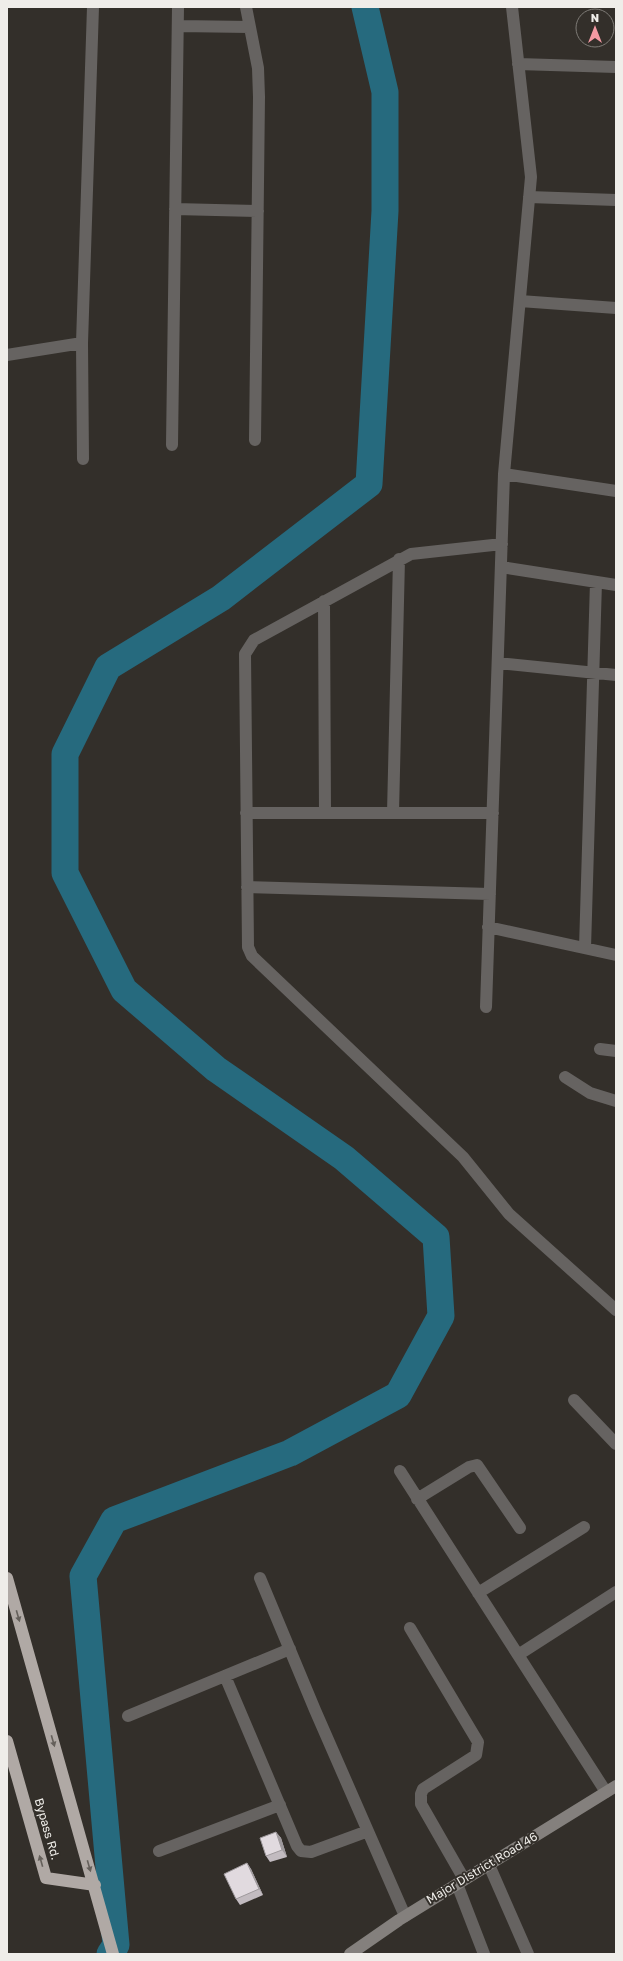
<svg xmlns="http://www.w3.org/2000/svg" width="623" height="1961" font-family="'Golos Text',sans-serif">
<rect width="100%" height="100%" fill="#332f2a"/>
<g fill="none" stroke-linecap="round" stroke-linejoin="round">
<path stroke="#266a7e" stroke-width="27" d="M110,1954l6,-9 -33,-369 31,-56 176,-67 108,-58 43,-79 -5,-79 -92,-79 -128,-89 -92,-79 -59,-117v-119l43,-87 113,-69 148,-114 16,-273v-119l-20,-85"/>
<path stroke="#666361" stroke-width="12" d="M246,7l12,61 1,29 -4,343
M512,7l19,170 -27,297 112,17
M178,26l72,1
M518,64l98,3
M529,197l87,3
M175,209l83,2
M520,301l96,7
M7,355l75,-12
M172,445l6,-438
M83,459l-1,-116 11,-336
M502,544l-91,10 -157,86 -9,14 3,293 4,9 211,201 46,57 107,96
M501,567l115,18
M324,601l1,212
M498,663l118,12
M246,813h247
M393,813l6,-254
M247,887l243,7
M488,927l128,28
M585,948l11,-366
M486,1007l18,-533
M600,1049l16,2
M565,1077l25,16 26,8
M574,1400l42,44
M400,1471l206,321
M417,1499l52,-32 8,-2 43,63
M260,1578l55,132 90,206
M478,1593l106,-66
M410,1628l68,114 -2,13 -53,34 -2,5v10l43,75
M518,1655l98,-63
M225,1676l72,170 4,5 10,1 57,-21
M128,1716l162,-67
M159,1851l121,-46
M489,1865l39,89
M457,1884l27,70"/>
<path stroke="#84807d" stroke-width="12" d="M350,1954l49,-34 217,-134"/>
<path stroke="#b0a9a5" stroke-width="12" d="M7,1578l106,376
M7,1741l39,137 49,7"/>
</g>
<path fill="#c2bbc0" d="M276,1832l5,6 6,19 -17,5 -4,-6z
M247,1863l4,6 12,26 -23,10 -4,-6z"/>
<path fill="#9e999c" d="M276,1832l5,6 6,19 -5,-7z
M247,1863l4,6 12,26 -4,-6z"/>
<path fill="#e1dadf" stroke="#9e999c" d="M276,1832l6,18 -16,6 -6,-18z
M247,1863l12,26 -23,10 -12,-25z"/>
<defs><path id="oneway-solid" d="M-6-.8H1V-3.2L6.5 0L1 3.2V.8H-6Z"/></defs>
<g fill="#65605b">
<use href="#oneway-solid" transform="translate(18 1616) rotate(74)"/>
<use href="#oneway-solid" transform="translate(53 1741) rotate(74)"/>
<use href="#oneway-solid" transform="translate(41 1861) rotate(-106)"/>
<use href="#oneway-solid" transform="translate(89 1866) rotate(74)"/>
</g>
<g text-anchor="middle" stroke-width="4" stroke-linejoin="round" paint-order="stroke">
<g font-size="12" fill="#efede9" stroke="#332f2a">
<text transform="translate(47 1829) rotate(74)" y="4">Bypass Rd.</text>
<text transform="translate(482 1868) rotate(-31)" y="4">Major District Road 46</text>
</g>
</g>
<rect width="623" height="1961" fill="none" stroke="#efede9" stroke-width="16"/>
<g transform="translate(595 28)"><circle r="19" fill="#332f2a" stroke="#7e7b76"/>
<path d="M0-3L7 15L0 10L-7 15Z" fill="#f49aa3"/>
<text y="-6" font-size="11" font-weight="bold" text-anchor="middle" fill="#efede9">N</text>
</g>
</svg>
